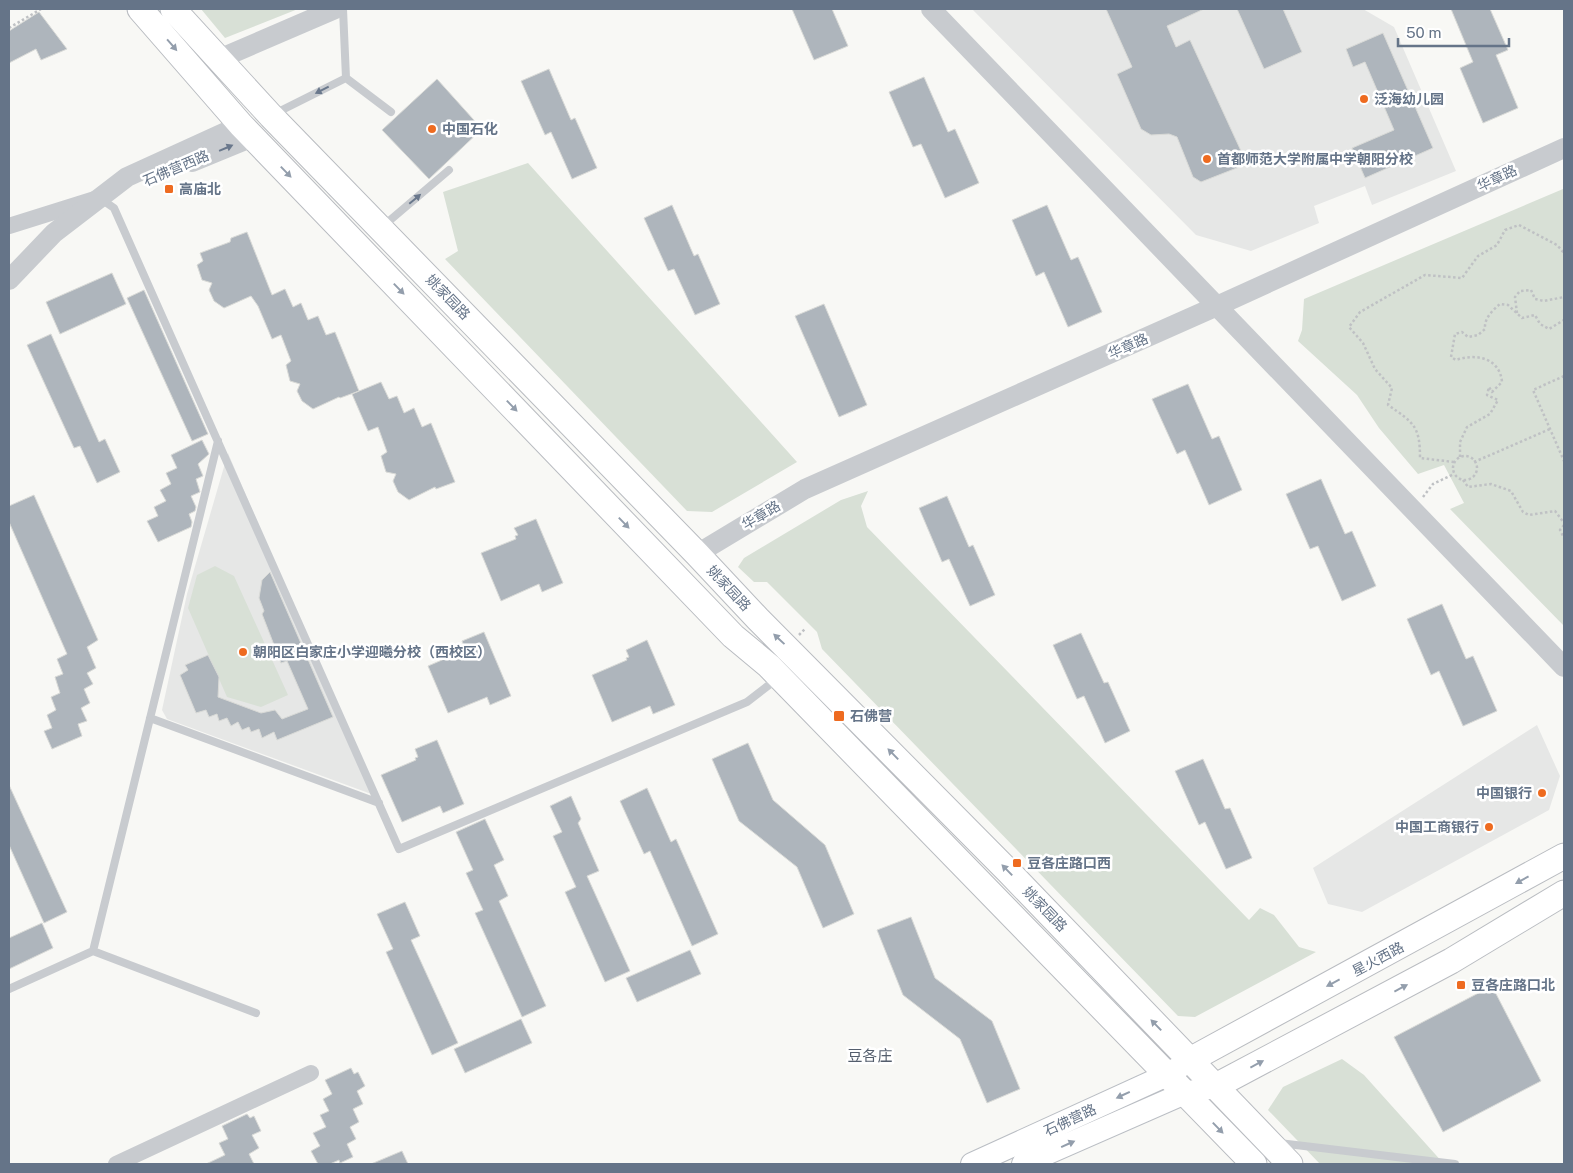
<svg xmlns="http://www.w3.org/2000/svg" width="1573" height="1173" font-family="'Public Sans','Noto Sans SC',sans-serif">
<rect width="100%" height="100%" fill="#f8f8f5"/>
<path fill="#e6e7e6" d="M972,9h391l31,18 62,144 -84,34 -7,-19 -51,20 5,17 -68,28 -55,-16z
M228,453l146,342 -207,-76 -5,-9 25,-116z
M1537,725l23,51 -11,34 -187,102 -34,-8 -15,-36z"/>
<path fill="#d8e0d6" d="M201,9h97l-73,29z
M528,163l269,299 -85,50 -25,-1 -242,-252 13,-8 -15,-59z
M1563,189l1,2v435l-114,-117 14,-6 -20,-38 -26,9 -39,-46 -22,-33 -59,-54 4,-11 2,-31z
M868,491l-7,15 6,21 382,393 11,-12 14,7 25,32 17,5 -121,65 -17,-1 -356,-367 -5,-17 -50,-50h-13l-16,-15 6,-9 97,-58z
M215,566l19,10 54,119 -27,12 -34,-10 -39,-89 9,-33z
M1342,1059l22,16 80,89h-124l-52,-54 15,-23z"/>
<path fill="#aeb5bc" stroke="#d9dad7" d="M792,9h40l16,37 -34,14z
M1106,9h98l-37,17 9,21 14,-7 57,124 -46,18 -8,-5 -16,-40 -8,-3 -18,1 -10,-6 -24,-55 15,-7z
M1237,9h46l19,43 -38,17z
M1451,9h39l18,41 -12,5 22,53 -35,15 -23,-55 13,-6z
M39,12l28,37 -26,11 -5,-11 -27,14v-32z
M1383,33l50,115 -68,30 -13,-30 42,-18 -29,-68 -12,5 -7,-18z
M549,69l22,51 4,-2 22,50 -25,11 -21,-47 -6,3 -24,-54z
M924,77l24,55 7,-3 24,54 -34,15 -24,-54 -8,3 -24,-55z
M437,79l45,50 -53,50 -47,-49z
M672,205l22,51 4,-2 22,50 -25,11 -21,-46 -6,2 -24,-53z
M1047,205l24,55 7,-3 24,55 -34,15 -24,-55 -8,4 -24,-56z
M247,232l25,63 13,-6 8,18 8,-4 7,17 10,-4 8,19 9,-3 24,59 -19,7 -1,-1 -26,12 -11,-8 -5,-10 3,-7 -10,-3 -4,-16 5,-4 -10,-26 -9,4 -14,-33 -7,-10 -27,12 -10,-7 -5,-11 3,-7 -10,-3 -5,-15 6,-4 -3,-8 30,-11 1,-4z
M112,273l14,31 -66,30 -14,-32z
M144,290l64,144 -16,7 -65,-143z
M824,304l43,101 -28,12 -44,-101z
M51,334l48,108 6,-3 15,33 -23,11 -17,-37 -6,2 -47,-103z
M381,382l8,17 8,-3 7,17 10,-5 8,19 9,-4 24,59 -19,7 -1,-2 -26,13 -11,-8 -5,-11 3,-7 -10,-2 -5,-16 6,-4 -9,-25 -10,4 -16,-37z
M1188,384l24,55 7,-3 23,54 -33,15 -24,-55 -8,4 -25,-55z
M202,440l7,14 -11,10 5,12 -7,3 4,13 -9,4 5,11 -1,4 -6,3 3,8 -1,5 -33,15 -11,-21 11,-5 -4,-9 12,-6 -6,-11 11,-6 -5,-11 11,-5 -6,-13z
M1321,479l24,55 7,-3 24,55 -34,15 -24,-55 -8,3 -24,-55z
M34,495l64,145 -11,7 9,21 -9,5 6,11 -9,5 6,14 -9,5 6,13 -9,3 4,12 -30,13 -8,-18 8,-3 -5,-13 9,-5 -5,-13 9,-4 -5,-16 8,-3 -6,-15 10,-5 -58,-132v-16z
M947,496l22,51 4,-2 22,50 -25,11 -21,-47 -7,3 -23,-54z
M536,519l27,64 -21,9 -3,-8 -38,17 -20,-48 35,-14 -1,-3 3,-1 -4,-7z
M270,572l63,145 -56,23 -3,-8 -12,6 -3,-9 -8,3 -2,-5 -7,3 -4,-8 -7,4 -4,-8 -8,3 -2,-7 -8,3 -3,-7 -10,3 -16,-38 8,-5 -3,-5 23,-10 11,22 -1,20 43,16 14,-3 7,9 26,-10 -21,-48 -6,2 -19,-49 2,-3 -5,-13 3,-18z
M1442,604l24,55 7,-3 24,55 -34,15 -24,-55 -8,4 -24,-56z
M484,632l27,64 -21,9 -3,-8 -2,1 -37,15 -20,-47 35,-15 -1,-2 3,-1 -3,-7z
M1081,633l23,50 4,-1 22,49 -25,12 -21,-47 -7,3 -24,-54z
M647,640l28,65 -22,9 -3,-8 -38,16 -20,-47 35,-15 -1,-2 3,-1 -3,-7z
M437,740l27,64 -21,9 -3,-7 -38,16 -21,-47 35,-15 -1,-2 3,-1 -3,-8z
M748,743l25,57 52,45 29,69 -31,14 -26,-61 -58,-46 -27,-62z
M1203,759l22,50 5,-1 22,50 -26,11 -21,-47 -6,3 -24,-54z
M9,785l58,127 -23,11 -35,-78z
M647,788l24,54 5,-3 42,95 -26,12 -42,-95 -6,3 -24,-53z
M571,796l10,23 -3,4 21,48 -12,5 43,95 -25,11 -40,-90 11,-5 -23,-51 9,-4 -12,-26z
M485,819l19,41 -10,5 14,31 -9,5 47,105 -24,11 -47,-104 8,-3 -17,-37 7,-3 -17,-38z
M405,902l15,34 -9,4 47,103 -26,12 -46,-103 7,-3 -16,-35z
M911,917l24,61 57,43 28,68 -33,14 -27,-64 -57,-44 -26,-65z
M42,923l11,25 -44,21v-31z
M690,950l11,24 -64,28 -11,-24z
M1492,986l49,95 -98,51 -49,-95z
M521,1019l11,24 -67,30 -11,-24z
M351,1068l3,6 4,-2 7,14 -8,5 6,13 -10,5 6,13 -9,5 6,12 -9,5 6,13 -13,6 -1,-3 -9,4h-12l-7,-13 9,-5 -7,-13 13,-6 -6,-12 9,-4 -6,-12 9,-5 -7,-14z
M247,1114l3,4 4,-2 7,15 -9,4 7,13 -10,6 5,10h-48l19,-9 -6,-12 9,-4 -6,-13z
M402,1151l6,13h-37z"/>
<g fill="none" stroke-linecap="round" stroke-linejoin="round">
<defs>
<path id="secondary" d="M972,1164l195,-89 14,-9
M1023,1164l162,-71 29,-6"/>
<path id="primary" d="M140,9l101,116 492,511 36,30 485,498
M173,9l98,107 426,438 61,65 250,252 282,293
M1190,1060l374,-204
M1214,1087l237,-126 113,-68"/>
</defs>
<use href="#secondary" stroke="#babec4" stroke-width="24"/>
<use href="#primary" stroke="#b9bcc1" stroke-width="27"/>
<path stroke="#bfc1c4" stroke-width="2.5" stroke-dasharray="2.5 2.5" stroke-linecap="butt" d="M9,28l32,-19
M1517,313l-2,-16 5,-6 11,-1 4,9 9,2 20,-4
M1564,376l-31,14 31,71
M1453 468a12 12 0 1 1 24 0a12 12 0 1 1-24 0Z
M1460,457v-15l7,-15 23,-13 8,-14 -11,-5 2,-8 3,5 10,-10c-2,-24 -26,-29 -46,-22l-5,-3 4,-23 7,-2 6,5 10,-2 7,-6c-1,-11 8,-19 15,-25l8,1 14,13 13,-3 5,9 9,5 15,-9
M1454,462l-34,-4c0,-32 -6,-35 -32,-53l4,-17 -17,-19 -12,-26 -14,-16 11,-15 65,-37 37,3 16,-22 19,-11 8,-15 14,-5 38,20 7,8
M1474,462l76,-33
M1463,480l5,7 23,-3 20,7 12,21 6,3 26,-4 9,12
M1423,497l10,-13 21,-10
M1564,525l-4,5 4,8
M799,635l6,-6"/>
<path stroke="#c8cbcf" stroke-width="8" d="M343,9l3,69
M274,114l72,-36 45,34
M101,199l13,9 285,641 348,-147 31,-24
M382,227l67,-57
M150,718l229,85
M93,951l125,-510
M9,989l84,-38 163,62
M1279,1143l176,21"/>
<path stroke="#c8cbcf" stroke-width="16" d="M9,226l86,-27
M116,1164l195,-91"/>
<path stroke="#c8cbcf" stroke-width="20" d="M931,9l633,658
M219,59l116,-50
M192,162l61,-25
M9,280l45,-47 73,-56 114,-52
M697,554l108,-65 412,-183 347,-158"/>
<use href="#secondary" stroke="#fff" stroke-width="22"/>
<use href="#primary" stroke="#fff" stroke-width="25"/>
</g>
<defs><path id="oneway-solid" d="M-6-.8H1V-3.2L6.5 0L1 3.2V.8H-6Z" transform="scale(1.25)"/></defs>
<g fill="#939eac">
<use href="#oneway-solid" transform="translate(172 45) rotate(49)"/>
<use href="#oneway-solid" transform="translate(286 172) rotate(46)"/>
<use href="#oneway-solid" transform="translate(399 289) rotate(46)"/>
<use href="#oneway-solid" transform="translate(512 406) rotate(46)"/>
<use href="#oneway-solid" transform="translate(624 523) rotate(46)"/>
<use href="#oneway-solid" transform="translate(779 639) rotate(-137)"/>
<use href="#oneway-solid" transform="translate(893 754) rotate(-134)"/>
<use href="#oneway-solid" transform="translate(1007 870) rotate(-134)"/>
<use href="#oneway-solid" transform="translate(1522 880) rotate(151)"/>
<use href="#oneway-solid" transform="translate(1333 983) rotate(152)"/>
<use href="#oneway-solid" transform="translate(1401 988) rotate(-28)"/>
<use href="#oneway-solid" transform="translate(1156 1025) rotate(-134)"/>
<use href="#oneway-solid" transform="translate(1257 1064) rotate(-28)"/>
<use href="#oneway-solid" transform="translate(1123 1095) rotate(155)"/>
<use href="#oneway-solid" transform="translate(1218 1128) rotate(46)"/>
<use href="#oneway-solid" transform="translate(1068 1144) rotate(-24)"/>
</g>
<g fill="#6a788c">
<use href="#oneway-solid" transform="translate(322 90) rotate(153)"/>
<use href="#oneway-solid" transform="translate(226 148) rotate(-23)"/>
<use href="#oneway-solid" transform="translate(415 199) rotate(-40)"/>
</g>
<g fill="#ee6b20" stroke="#fff" stroke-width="2">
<circle cx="1364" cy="99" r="5"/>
<circle cx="432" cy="129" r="5"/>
<circle cx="1207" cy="159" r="5"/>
<rect x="164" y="184" width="10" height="10" rx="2.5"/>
<circle cx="243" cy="652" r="5"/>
<rect x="833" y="710" width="12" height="12" rx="2.5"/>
<circle cx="1542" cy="793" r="5"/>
<circle cx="1489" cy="827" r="5"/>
<rect x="1012" y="858" width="10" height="10" rx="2.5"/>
<rect x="1456" y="980" width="10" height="10" rx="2.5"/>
</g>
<g text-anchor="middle" stroke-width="5" stroke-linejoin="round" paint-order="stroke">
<g font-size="14" font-weight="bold" fill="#657488" stroke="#fff" text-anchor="start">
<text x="1374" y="104">泛海幼儿园</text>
<text x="442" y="134">中国石化</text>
<text x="1217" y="164">首都师范大学附属中学朝阳分校</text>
<text x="179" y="194">高庙北</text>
<text x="253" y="657">朝阳区白家庄小学迎曦分校（西校区）</text>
<text x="850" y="721">石佛营</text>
<text x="1532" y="798" text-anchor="end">中国银行</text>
<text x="1479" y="832" text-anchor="end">中国工商银行</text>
<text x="1027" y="868">豆各庄路口西</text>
<text x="1471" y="990">豆各庄路口北</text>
</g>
<g font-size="14" fill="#657488" stroke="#fff">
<text transform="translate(176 168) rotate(-23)" y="5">石佛营西路</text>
<text transform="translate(1497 178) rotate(-25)" y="5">华章路</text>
<text transform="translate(448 297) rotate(46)" y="5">姚家园路</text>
<text transform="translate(1128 346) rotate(-24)" y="5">华章路</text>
<text transform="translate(761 515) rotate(-31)" y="5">华章路</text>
<text transform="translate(729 588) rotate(47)" y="5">姚家园路</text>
<text transform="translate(1045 909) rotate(46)" y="5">姚家园路</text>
<text transform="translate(1378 959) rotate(-28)" y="5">星火西路</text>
<text transform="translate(1070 1120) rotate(-25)" y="5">石佛营路</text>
</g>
<g font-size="15" fill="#545e6d" stroke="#fff">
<text x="870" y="1061">豆各庄</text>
</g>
</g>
<rect width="1573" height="1173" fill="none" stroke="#657488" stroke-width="20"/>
<path d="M1398 38v8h111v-8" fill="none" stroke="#657488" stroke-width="2.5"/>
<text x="1406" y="38" font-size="15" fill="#657488" stroke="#ffffff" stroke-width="4" paint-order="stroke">50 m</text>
</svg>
